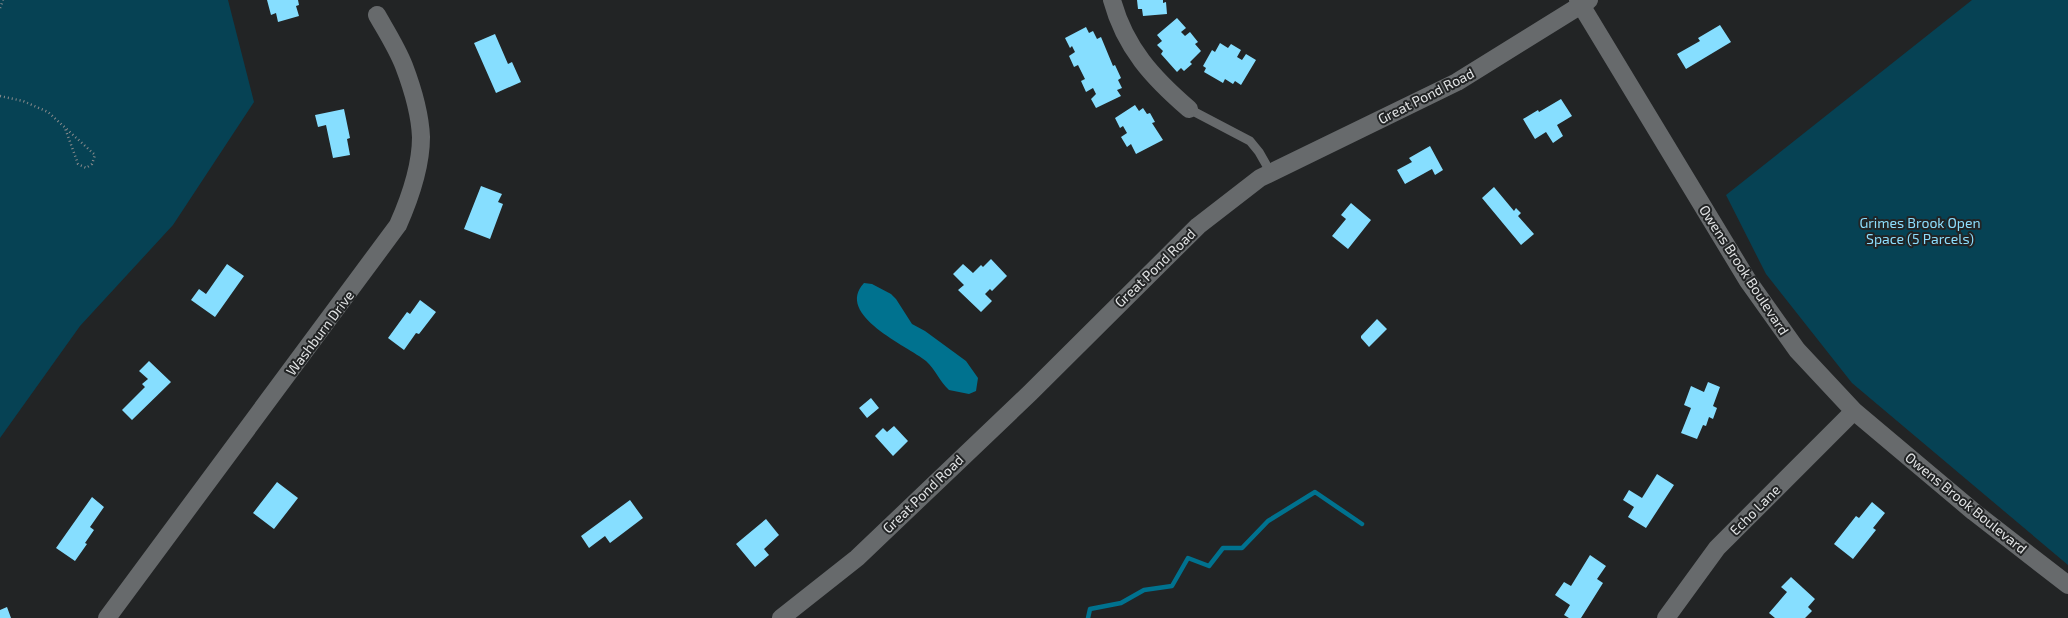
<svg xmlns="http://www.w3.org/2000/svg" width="2068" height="618" font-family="'Exo 2',sans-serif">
<rect width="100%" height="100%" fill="#222425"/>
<path fill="#064254" d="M0,0h228l26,102 -81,123 -93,101 -80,112z
M1972,0h96v565l-216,-182 -86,-109 -40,-79z"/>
<path fill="#00728f" d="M864,283l8,1 19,10 5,5 16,25 13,7 41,30 12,17 -2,13 -7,3 -20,-4c-9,-8 -14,-21 -23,-29 -18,-15 -92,-46 -62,-78z"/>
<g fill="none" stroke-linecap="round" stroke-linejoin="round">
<path stroke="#00728f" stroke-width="4.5" d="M1088,618l2,-9 31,-6 23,-13 28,-4 16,-28 21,8 14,-18h19l26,-27 47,-29 47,32"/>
</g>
<path fill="#86deff" d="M267,0h31l1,5 -3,1 3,10 -21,6 -2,-9 -5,2z
M1137,0h26v3l3,-1 1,12 -24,2 -1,-7h-4z
M1177,18l9,10 -5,4 4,4 5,-4 8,10 -3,2 6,7 -11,11 2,2 -8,7 -3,-3 -4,4 -16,-18 2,-3 -6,-6 5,-4 -5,-6z
M1720,25l11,17 -45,27 -9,-15 23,-13 -2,-3z
M1086,27l3,6 4,-2 4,8 4,-2 12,29 2,-1 6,13 -3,2 4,8 -5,2 4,6 -25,12 -5,-9 5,-5 -3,-6 -7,4 -5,-11 4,-2 -7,-14 -4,2 -5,-11 6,-4 -3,-6 -2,2 -5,-10z
M495,34l13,30 4,-2 9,20 -25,11 -22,-50z
M1220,43l8,5 3,-4 10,6 -4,7 5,3 4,-6 10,6 -15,25 -6,-4 -2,3 -8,-5 -2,4 -19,-11 2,-4 -3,-2 9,-16 3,2z
M1561,99l11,17 -15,9 6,11 -10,7 -7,-11 -11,7 -12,-20 15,-9 1,2z
M1135,105l4,6 4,-3 4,6 3,-1 5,9 -3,1 11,17 -27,14 -5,-10 -4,3 -6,-10 6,-4 -4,-7 -3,2 -5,-10z
M344,109l6,29 -3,1 3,16 -17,3 -7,-33 -8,2 -3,-12z
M1430,146l13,24 -8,5 -3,-6 -27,15 -8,-14 15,-8 -3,-4z
M481,186l21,8 -4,8 5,2 -13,35 -26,-10z
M1494,187l20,24 2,-3 5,5 -3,3 16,18 -13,11 -39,-47z
M1351,203l20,17 -23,29 -16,-13 14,-17 -5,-4z
M991,259l16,17 -15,15 -2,-2 -5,5 7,7 -11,11 -23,-22 6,-5 -11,-11 10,-10 10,9 8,-8 2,2z
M227,264l17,12 -29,41 -24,-17 8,-11 7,5z
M420,300l16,12 -17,22 -3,-1 -12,17 -16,-12 19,-26 3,2z
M1377,319l10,10 -18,18 -8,-9v-2z
M149,361l22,21 -39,38 -10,-10 23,-23 -3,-3 6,-5 -9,-8z
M1708,382l12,5 -7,19 4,2 -4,11 -4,-2 -3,9 -3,-1 -6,14 -16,-6 10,-25 -7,-3 7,-19 13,6z
M871,398l8,10 -12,10 -8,-10z
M894,426l14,15 -15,15 -18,-20 8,-8 4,4z
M1657,474l17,11 -28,43 -18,-11 6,-10 -11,-7 6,-10 13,8z
M277,482l21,16 -24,31 -21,-16z
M92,497l12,10 -14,20 4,3 -9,13 2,1 -12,17 -19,-13z
M630,500l13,18 -33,25 -5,-7 -16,12 -8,-12z
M1872,502l13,11 -12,15 3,2 -23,29 -19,-15 22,-28 3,2z
M766,519l13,16 -15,14 5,6 -14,12 -19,-23z
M1590,555l16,11 -9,13 6,4 -22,35h-12l-5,-3 6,-10 -15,-10 9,-13 7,4z
M1791,577l24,22 -7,8 4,4 -7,7h-30l-6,-5 18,-21 -6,-5z
M7,607l4,11h-11v-8z"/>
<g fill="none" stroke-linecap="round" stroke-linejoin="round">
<path stroke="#898b8c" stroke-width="2.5" stroke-dasharray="1 3" stroke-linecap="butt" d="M0,8l3,-8
M0,96l23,5 25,11 47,43 -3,9 -6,4 -8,-4 -13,-36"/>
<path stroke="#676a6c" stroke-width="9" d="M1189,109l61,32 9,11 12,21"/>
<path stroke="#676a6c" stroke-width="18" d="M1112,0c13,48 41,78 77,109
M1578,0l170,281 49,69 57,61 120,101 94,73
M107,618l291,-393c12,-27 23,-58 23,-88 -1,-23 -9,-50 -17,-71 -7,-18 -18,-35 -27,-51
M781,618l76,-60 173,-165 168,-167 62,-48 197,-96 132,-82
M1666,618l51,-70 137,-137"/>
</g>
<g text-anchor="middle" stroke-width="4" stroke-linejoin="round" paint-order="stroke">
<g font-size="14" fill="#e2e4e5" stroke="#222425">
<text transform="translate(1426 96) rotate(-27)" y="5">Great Pond Road</text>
<text transform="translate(1155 268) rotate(-44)" y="5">Great Pond Road</text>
<text transform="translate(1744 270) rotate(57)" y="5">Owens Brook Boulevard</text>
<text transform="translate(320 333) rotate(-53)" y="5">Washburn Drive</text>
<text transform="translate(923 494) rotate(-44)" y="5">Great Pond Road</text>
<text transform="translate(1966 503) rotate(39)" y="5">Owens Brook Boulevard</text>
<text transform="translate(1755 510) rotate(-45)" y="5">Echo Lane</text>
</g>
<g font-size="14" fill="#8ddefd" stroke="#222425">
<text x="1920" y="228">Grimes Brook Open<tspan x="1920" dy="16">Space (5 Parcels)</tspan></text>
</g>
</g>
</svg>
